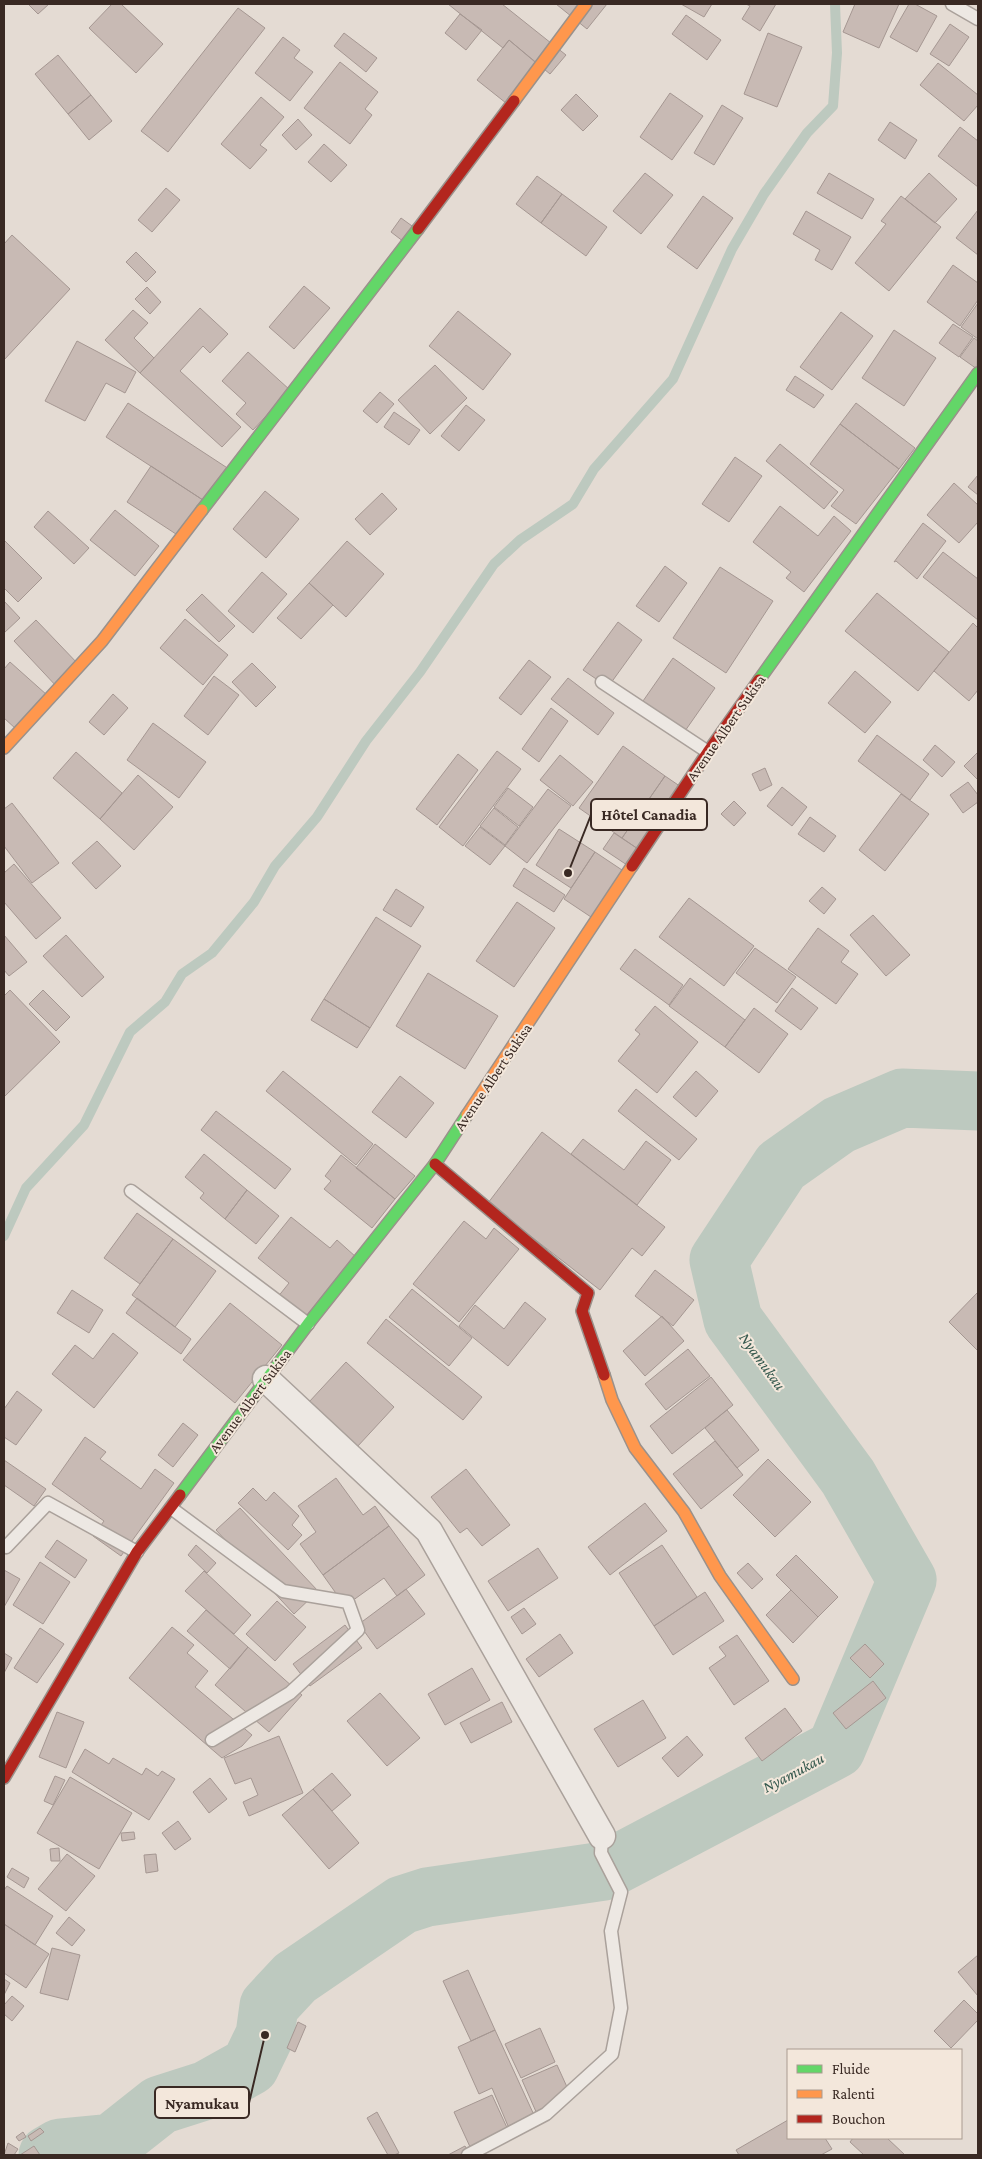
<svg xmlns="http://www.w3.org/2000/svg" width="982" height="2159" font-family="'Crimson Pro',serif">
<rect width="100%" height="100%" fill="#e4dbd3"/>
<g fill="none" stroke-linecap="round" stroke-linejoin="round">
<path stroke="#bdc9bf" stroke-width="10" d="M4,1236l22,-48 58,-63 46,-93 35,-30 17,-28 30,-21 42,-51 21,-36 42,-49 49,-76 54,-69 74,-108 26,-24 53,-36 21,-35 79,-90 59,-130 32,-55 43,-61 26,-27 4,-53 -2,-49"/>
<path stroke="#bdc9bf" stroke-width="59" d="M48,2155l12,-7 52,-5 48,-38 47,-15 43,-24 15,-31 4,-29 26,-28 107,-73 25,-8 177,-26 232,-122 71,-169 -59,-103 -115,-157 -14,-60 62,-94 58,-41 63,-27 76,3"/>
</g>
<path fill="#c8bab4" stroke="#a59792" d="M28,4h21l-11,10z
M112,4h9l42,40 -27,29 -47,-45z
M448,4h54l64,51 -16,19 -41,-34 -6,8z
M556,4h51l-20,25z
M681,4h31l-8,13z
M746,4h30l-16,27 -18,-12 8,-13z
M855,4h44l-20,44 -36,-16z
M909,4h6l22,12 -20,36 -27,-15z
M238,8l27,20 -97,124 -27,-21z
M460,14l22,16 -16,20 -21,-17z
M686,15l35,25 -14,20 -35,-26z
M950,24l19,13 -20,29 -19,-12z
M344,33l33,25 -11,14 -32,-26z
M768,33l34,14 -25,60 -33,-13z
M283,37l17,13 -6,8 19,14 -23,29 -35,-28z
M509,40l33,28 -31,39 -34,-27z
M58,55l33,40 -23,19 -33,-40z
M340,62l38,30 -13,17 7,6 -22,29 -46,-36z
M938,63l40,32v10l-14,16 -44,-36z
M670,93l33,23 -31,44 -32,-23z
M576,94l22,22 -15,15 -22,-21z
M91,95l21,26 -23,19 -21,-26z
M261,97l23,20 -24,28 7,5 -17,19 -29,-25z
M722,105l21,13 -29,47 -20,-12z
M298,119l14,16 -16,15 -14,-15z
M890,122l27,18 -12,19 -27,-19z
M960,127l18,14v46l-40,-31z
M324,144l23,21 -16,17 -23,-20z
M645,173l28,22 -32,39 -28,-23z
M829,173l45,26 -12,20 -45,-26z
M929,173l28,26 -22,24 -30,-24z
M537,176l25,18 -21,29 -25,-19z
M166,188l14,12 -28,32 -14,-12z
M562,194l45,33 -21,29 -45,-33z
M703,196l30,22 -36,51 -30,-22z
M901,196l40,31 -52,64 -34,-28 31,-39 -5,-3z
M978,210v45l-22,-17z
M806,211l45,26 -19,33 -17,-10 5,-10 -27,-16z
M401,218l18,13 -11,14 -17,-13z
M12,235l58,54 -66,71v-116z
M136,252l20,20 -10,10 -20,-20z
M953,265l25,18v17l-18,26 -33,-24z
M304,286l26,22 -36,41 -25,-22z
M147,287l14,15 -11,12 -15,-15z
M978,303v36l-17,-12z
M200,308l28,26 -18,19 -7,-7 -23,25 61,56 -19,20 -82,-74z
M133,310l15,13 -14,15 20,20 -14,15 -35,-33z
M458,311l53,43 -28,36 -54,-44z
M841,312l32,24 -41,54 -32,-23z
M953,324l20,13 -14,20 -20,-14z
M894,330l42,28 -32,48 -42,-28z
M974,338l4,3 -1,28 -17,-12z
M77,341l59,31 -11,21 -19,-10 -21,38 -40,-20z
M248,352l42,38 -37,40 -17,-16 10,-11 -24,-22z
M435,365l32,33 -37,36 -32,-34z
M795,376l29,19 -10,13 -28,-18z
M380,392l14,12 -17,19 -14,-12z
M128,403l104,68 -23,33 -103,-67z
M856,403l59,45 -16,21 -59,-45z
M466,405l19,15 -26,31 -18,-15z
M394,412l26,18 -11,15 -25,-18z
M840,424l59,45 -43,55 -25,-18 13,-16 -34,-26z
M780,444l58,48 -14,17 -58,-48z
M735,457l27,19 -33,46 -27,-18z
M151,466l52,34 -24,36 -52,-34z
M978,475v20l-10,-8z
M954,483l24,22v17l-19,21 -32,-28z
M265,491l34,28 -33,39 -33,-29z
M382,493l15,16 -27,26 -15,-16z
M780,506l38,30 16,-20 17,15 -47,61 -18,-14 5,-6 -38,-30z
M115,510l44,36 -24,30 -45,-36z
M48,511l41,37 -15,16 -40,-37z
M923,523l23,18 -29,38 -21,-18 -2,1z
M4,540l38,38 -24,24 -14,-14z
M347,541l37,33 -38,43 -37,-34z
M943,552l35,27v41l-55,-43z
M665,566l22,17 -28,39 -23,-16z
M720,567l53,34 -47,72 -53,-35z
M262,572l25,22 -34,39 -25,-22z
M309,583l24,22 -32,34 -24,-21z
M877,593l72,59 -31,39 -73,-60z
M202,594l33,32 -16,16 -33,-32z
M4,601l16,17 -16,15z
M185,619l43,36 -25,30 -43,-37z
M36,620l44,46 -22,22 -44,-47z
M618,622l24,18 -34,47 -25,-17z
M973,623l5,5v62l-9,11 -35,-30z
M673,658l42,30 -30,43 -42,-30z
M529,660l22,17 -30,38 -22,-17z
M10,662l37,33 -31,34 -12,-11v-49z
M252,663l24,24 -20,20 -24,-25z
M855,671l36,31 -26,31 -37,-30z
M214,676l25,19 -31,40 -24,-19z
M568,678l46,35 -16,22 -47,-36z
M113,694l15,14 -24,27 -15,-13z
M551,708l17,13 -29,41 -17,-13z
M153,723l53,39 -27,36 -52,-38z
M877,735l52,39 -19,26 -52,-39z
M935,745l20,17 -13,15 -19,-17z
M623,746l42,30 -43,62 -43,-30z
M497,751l24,18 -58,77 -24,-19z
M76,752l46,41 -22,26 -47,-41z
M978,752v28l-14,-14z
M458,754l20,16 -41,55 -21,-16z
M560,755l33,27 -20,24 -33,-26z
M765,768l7,17 -12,6 -8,-17z
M138,775l35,32 -39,43 -34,-31z
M665,776l22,15 -43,62 -22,-15z
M968,782l10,13v7l-15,11 -13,-18z
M782,787l25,20 -15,19 -25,-20z
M508,788l25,19 -14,19 -25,-19z
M548,789l23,17 -44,57 -22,-17z
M901,794l28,20 -44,57 -26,-21z
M734,801l12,12 -12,13 -13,-12z
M12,803l47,60 -27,20 -28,-37v-37z
M494,808l24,19 -13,18 -25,-19z
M810,817l26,19 -12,16 -26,-18z
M480,827l25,19 -15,19 -25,-19z
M559,829l36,23 -24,36 -35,-23z
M614,833l27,18 -11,16 -27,-18z
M97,841l24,25 -25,23 -24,-26z
M595,852l36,24 -31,47 -36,-24z
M14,864l47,54 -25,21 -32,-37v-29z
M524,868l41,27 -11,17 -41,-26z
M822,887l14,12 -12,15 -15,-13z
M396,889l28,18 -13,20 -28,-17z
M689,898l65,48 -30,40 -65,-49z
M517,902l38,26 -41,59 -38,-26z
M873,915l37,40 -24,21 -36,-41z
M376,917l45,29 -51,82 -46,-29z
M818,928l31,23 -8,11 17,12 -22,30 -48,-35z
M4,935l23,27 -18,14 -5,-6z
M66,935l38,42 -22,20 -39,-41z
M755,948l41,29 -19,26 -41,-30z
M635,949l48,36 -14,20 -49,-36z
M428,973l70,43 -33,53 -69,-43z
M690,978l55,42 -20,27 -56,-41z
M792,988l26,20 -17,22 -26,-19z
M10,990l50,52 -56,55v-101z
M43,990l27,27 -14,14 -27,-27z
M324,999l46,29 -13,20 -46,-28z
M655,1006l43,36 -41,51 -39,-32 22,-27 -5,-4z
M754,1008l34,26 -29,39 -34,-26z
M283,1071l90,73 -17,21 -90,-74z
M696,1071l22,20 -22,26 -23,-20z
M400,1076l34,27 -28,35 -34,-26z
M636,1089l61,50 -18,21 -61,-49z
M216,1111l75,58 -16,20 -74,-59z
M542,1132l123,95 -23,29 -10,-8 -32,42 -112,-87z
M583,1139l41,31 22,-29 25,19 -34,45 -66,-51z
M375,1144l40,32 -20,23 -39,-31z
M204,1154l43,36 -22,29 -25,-21 4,-5 -19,-16z
M341,1155l54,44 -23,29 -48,-39 7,-8 -6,-5z
M247,1190l32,26 -23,28 -31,-25z
M137,1213l36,26 -33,45 -36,-26z
M291,1217l39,31 7,-8 19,17 -52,64 -27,-23 12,-15 -31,-25z
M464,1221l22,18 8,-11 25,21 -60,73 -46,-38z
M173,1239l43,32 -41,56 -43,-32z
M655,1270l39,30 -21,26 -38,-30z
M412,1289l60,49 -23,28 -60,-49z
M72,1290l31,20 -14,23 -32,-20z
M978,1292v59l-29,-29z
M137,1298l54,41 -10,15 -55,-41z
M525,1302l21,17 -38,47 -49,-40 16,-21 29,24z
M230,1303l52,42 -47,58 -52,-43z
M662,1316l22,25 -39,35 -22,-25z
M386,1319l96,78 -19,23 -96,-77z
M113,1333l25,20 -44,55 -42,-34 23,-29 18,14z
M688,1349l22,27 -44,34 -21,-26z
M346,1362l48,45 -37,40 -48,-45z
M711,1377l22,28 -61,49 -22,-28z
M17,1391l25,19 -26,35 -12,-8v-28z
M727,1410l32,40 -22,18 -32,-40z
M183,1423l15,12 -25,32 -15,-12z
M85,1437l21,15 -6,7 41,30 14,-20 19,14 -53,73 -28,-20 11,-15 -52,-37z
M715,1441l28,34 -42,34 -28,-35z
M768,1459l43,43 -36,35 -42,-42z
M4,1460l42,29 -12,17 -30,-21z
M466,1469l44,56 -28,21 -15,-18 -7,5 -29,-36z
M336,1478l27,37 12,-9 14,20 -66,49 -23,-31 16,-12 -18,-26z
M253,1488l13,13 8,-9 25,24 -7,9 10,10 -14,15 -50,-47z
M645,1503l22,28 -57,44 -22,-28z
M240,1508l78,83 -24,23 -78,-84z
M389,1526l36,49 -28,21 -13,-18 -39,28 -22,-31z
M57,1540l30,20 -12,18 -30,-21z
M196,1545l20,18 -9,10 -19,-18z
M662,1545l35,52 -43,29 -35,-53z
M538,1548l20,30 -50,33 -20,-30z
M796,1555l42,42 -20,20 -42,-42z
M40,1562l30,20 -27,42 -30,-19z
M748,1563l15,16 -11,10 -15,-16z
M4,1570l16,9 -16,28z
M204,1571l47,44 -17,19 -49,-43z
M406,1589l19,25 -48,35 -18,-25z
M791,1590l27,27 -25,26 -27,-28z
M705,1592l19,29 -51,34 -19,-29z
M277,1601l29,26 -31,34 -29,-27z
M524,1608l12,16 -14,10 -11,-17z
M206,1610l42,37 -18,22 -43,-38z
M345,1625l17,23 -52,38 -17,-22z
M172,1627l22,18 -7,8 21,18 -13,16 57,48 -10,11 -20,12 -93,-80z
M40,1628l24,16 -27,39 -23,-15z
M560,1634l13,19 -34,24 -13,-18z
M737,1635l32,46 -35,24 -25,-37 17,-12 -7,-9z
M865,1644l19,20 -14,14 -20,-20z
M248,1647l54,48 -33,37 -54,-47z
M4,1653l8,5 -8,15z
M472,1668l18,32 -45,25 -17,-31z
M873,1681l13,17 -40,31 -13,-16z
M380,1693l40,45 -33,28 -40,-45z
M643,1700l23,38 -48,29 -24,-38z
M502,1702l10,20 -41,21 -11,-20z
M785,1708l17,23 -40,30 -17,-23z
M57,1712l27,10 -18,46 -27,-11z
M279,1736l24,57 -54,23 -6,-14 15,-7 -7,-17 -16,6 -11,-26z
M687,1736l16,19 -25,22 -16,-19z
M85,1749l24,15 4,-6 29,17 4,-7 12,8 4,-5 13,8 -26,41 -77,-48z
M332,1773l19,22 -19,16 -19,-22z
M55,1776l10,4 -12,25 -9,-4z
M70,1777l62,36 -33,56 -62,-36z
M210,1778l17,21 -18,14 -16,-21z
M313,1789l46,54 -30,26 -47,-54z
M178,1821l13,18 -16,11 -13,-17z
M134,1832l1,7 -13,2 -1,-8z
M59,1848l1,13h-9l-1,-12z
M67,1854l28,22 -29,35 -28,-22z
M156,1854l2,17 -12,2 -2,-18z
M12,1868l17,10 -5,10 -17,-11z
M7,1886l46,30 -18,29 -31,-21v-34z
M69,1917l16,13 -13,16 -16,-13z
M4,1924l45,30 -23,34 -22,-15z
M52,1948l28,7 -12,45 -28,-7z
M978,1955v41l-20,-24z
M468,1970l27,60 -24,11 -28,-60z
M4,1979l6,4 -6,12z
M12,1996l12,10 -12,15 -8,-7v-9z
M964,2000l14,14v6l-27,28 -17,-17z
M298,2022l8,4 -11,26 -8,-4z
M540,2028l15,34 -34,16 -16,-34z
M495,2030l39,85 -26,11 -16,-38 -13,6 -21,-47z
M557,2065l15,33 -35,16 -15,-34z
M492,2095l17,37 -38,17 -17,-37z
M377,2112l22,41 -5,2h-6l-21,-37z
M788,2120v18h37l7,11 -11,6h-82l-3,-5z
M40,2128l4,4 -13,9 -3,-5z
M23,2132l3,5 -7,4 -3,-4z
M853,2138h34l18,17h-41l-14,-13z
M8,2143l10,6 -4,6h-10z
M34,2146l6,9h-20z
M465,2146l5,9h-22z"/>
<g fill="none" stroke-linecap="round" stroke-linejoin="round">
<defs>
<path id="lane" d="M952,4l26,15
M602,682l106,70
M131,1191l177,133
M171,1508l112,83 65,11 10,28 -68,63 -78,47
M4,1546l2,1 42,-44 89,49
M468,2155l78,-41 66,-60 9,-46 -10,-77 10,-39 -20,-39 1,-17"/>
<path id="street" d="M266,1379l163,152 173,305"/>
<path id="fast" d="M202,510l216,-281
M759,680l219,-307
M180,1495l128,-171 127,-160 32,-49"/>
<path id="slow" d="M514,101l72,-97
M4,748l98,-107 100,-131
M467,1115l165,-249
M604,1375l8,25 23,48 49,64 36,64 73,103"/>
<path id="jam" d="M418,229l96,-128
M632,866l76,-114 51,-72
M435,1164l153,129 -6,18 22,64
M4,1778l133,-226 43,-57"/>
</defs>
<use href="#lane" stroke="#aaa19b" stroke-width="15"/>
<use href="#street" stroke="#aaa19b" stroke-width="29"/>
<use href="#fast" stroke="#9a918b" stroke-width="14"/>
<use href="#slow" stroke="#9a918b" stroke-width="14"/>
<use href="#jam" stroke="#9a918b" stroke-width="14"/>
<use href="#lane" stroke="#ede8e3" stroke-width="12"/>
<use href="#street" stroke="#ede8e3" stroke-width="26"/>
<use href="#fast" stroke="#63d668" stroke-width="11"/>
<use href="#slow" stroke="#ff974d" stroke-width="11"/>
<use href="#jam" stroke="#b3261e" stroke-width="11"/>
</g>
<g text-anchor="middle" stroke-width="4" stroke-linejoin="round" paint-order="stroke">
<g font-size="15" fill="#392923" stroke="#f3e7db">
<text transform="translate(726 728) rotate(-55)" y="5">Avenue Albert Sukisa</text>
<text transform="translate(493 1077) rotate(-56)" y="5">Avenue Albert Sukisa</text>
<text transform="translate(250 1401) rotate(-53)" y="5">Avenue Albert Sukisa</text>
</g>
<g font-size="16" font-style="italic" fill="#34584d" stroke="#f3e7db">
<text transform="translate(763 1361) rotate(54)" y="6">Nyamukau</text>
<text transform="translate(793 1772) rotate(-28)" y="6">Nyamukau</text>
</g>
</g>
<path fill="none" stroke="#392923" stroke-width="2" d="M568 873L591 815M265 2035L249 2103"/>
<g fill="#392923" stroke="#f3e7db" stroke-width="2">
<circle cx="568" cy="873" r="5"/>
<circle cx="265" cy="2035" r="5"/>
</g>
<g fill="#f3e7db" stroke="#392923" stroke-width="2">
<rect x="591" y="799" width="116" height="31" rx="5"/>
<rect x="155" y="2087" width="94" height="31" rx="5"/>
</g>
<g font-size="16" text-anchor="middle" font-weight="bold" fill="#392923">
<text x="649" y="820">Hôtel Canadia</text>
<text x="202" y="2109">Nyamukau</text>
</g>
<rect width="982" height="2159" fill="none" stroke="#392923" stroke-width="10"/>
<rect x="787" y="2049" width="175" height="90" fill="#f3e7db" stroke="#a99b91"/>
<rect x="797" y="2065" width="25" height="8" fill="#63d668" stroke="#a99b91"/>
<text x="832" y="2074" font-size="15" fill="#392923">Fluide</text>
<rect x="797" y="2090" width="25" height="8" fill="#ff974d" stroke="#a99b91"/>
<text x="832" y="2099" font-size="15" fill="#392923">Ralenti</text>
<rect x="797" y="2115" width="25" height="8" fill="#b3261e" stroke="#a99b91"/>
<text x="832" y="2124" font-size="15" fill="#392923">Bouchon</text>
</svg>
